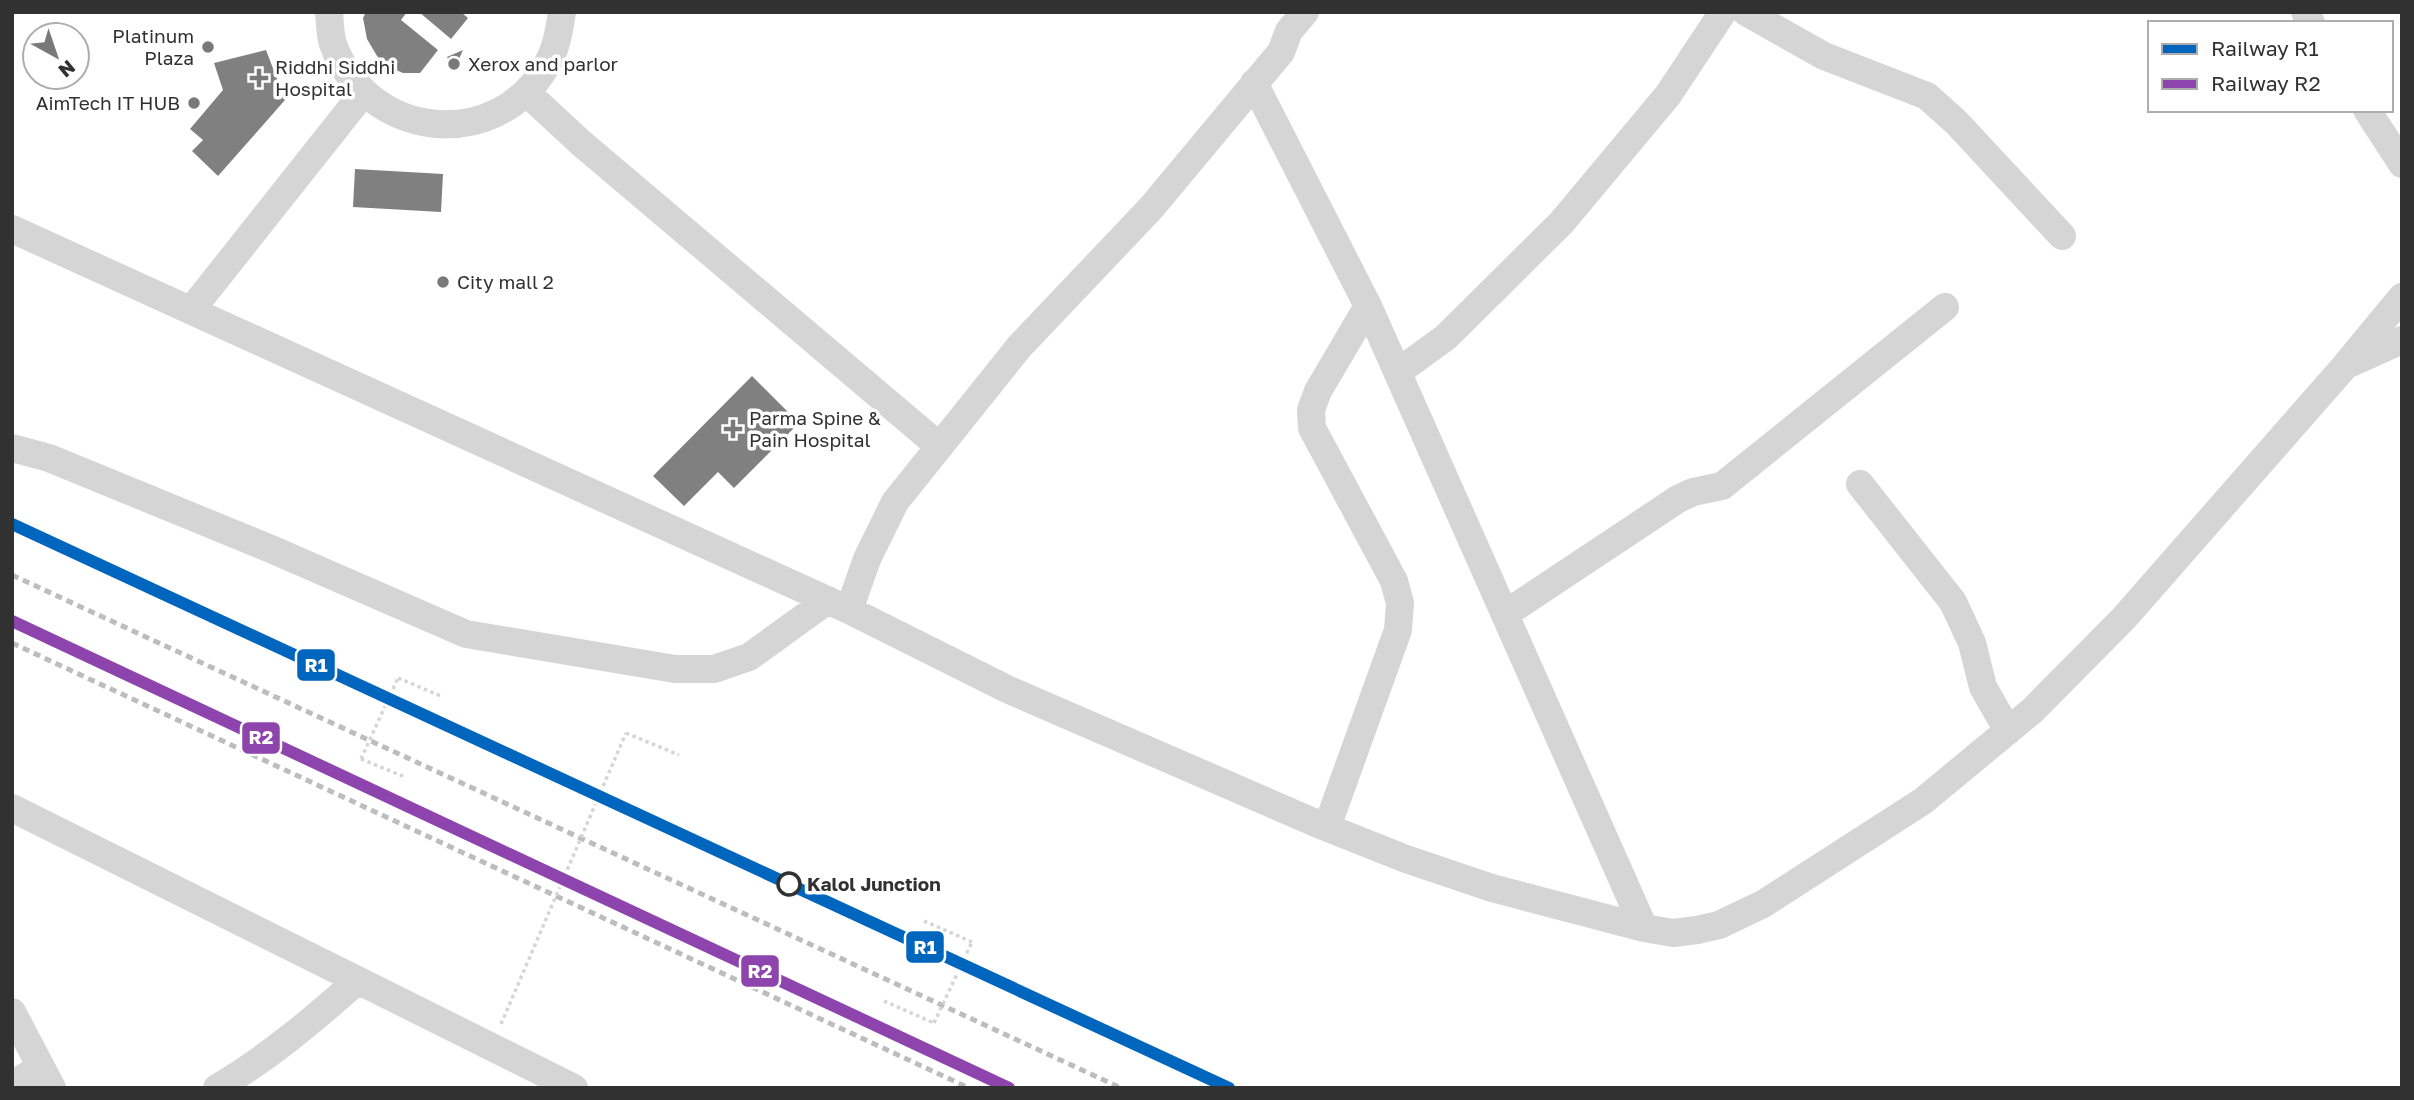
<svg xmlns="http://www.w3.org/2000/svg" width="2414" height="1100" font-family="'Golos Text',sans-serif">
<rect width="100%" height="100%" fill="#fff"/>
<path fill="#808080" d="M366,12h41l-6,8 37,30 -18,23h-17l-14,-6 -12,-11 -10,-17 -4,-21z
M419,12h42l7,6 -17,21z
M266,50l19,50 -67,76 -26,-25 11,-11 -13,-11 33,-39 -9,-27z
M463,50l-9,20 -7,-13z
M355,169l88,5 -2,38 -88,-5z
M752,376l47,47 -65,65 -16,-16 -34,34 -31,-30z"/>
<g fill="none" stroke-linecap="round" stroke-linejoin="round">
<path stroke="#d5d5d5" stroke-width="3.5" stroke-dasharray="3.5 3.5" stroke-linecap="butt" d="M398,678l43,18
M626,733l53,22
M361,759l44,18
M924,921l48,21
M884,1001l50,22"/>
<path stroke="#d5d5d5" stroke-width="28" d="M329,12c1,10 1,23 4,32 34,94 160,110 212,24 11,-17 14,-36 17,-56
M1746,12l78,44 103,40 30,27 105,113
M2305,12l6,11
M1254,83l114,223 276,622
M526,92l55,51 358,303
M2367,110l35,54
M12,229l837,381 158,79 311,135 88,35 86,29 152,40 29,5 24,-3 22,-5 44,-21 160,-103 110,-91 91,-92 221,-252 57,-69
M192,309l172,-217
M2351,363l51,-23
M1398,372l48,-35 116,-115 106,-127 55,-83
M12,448l37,10 222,91 195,85 209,35h39l35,-12 79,-57
M1860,484l93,118 19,41 11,44 25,44
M849,610l18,-51 28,-57 124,-155 132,-139 130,-156 8,-21 16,-19
M1505,614l173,-115 15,-7 29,-6 223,-179
M12,808l562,280
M1327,827l71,-197 2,-27 -6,-22 -82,-153 -1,-18 7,-19 50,-85
M12,1012l40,76
M12,1085l29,-18
M217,1088c51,-30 96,-68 140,-107"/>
<path stroke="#bdbdbd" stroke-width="5" stroke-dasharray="7 5" stroke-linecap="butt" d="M12,524l1217,564
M12,575l1109,513
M12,621l997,467
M12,643l957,445"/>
<path stroke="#d5d5d5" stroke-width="3.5" stroke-dasharray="3.5 3.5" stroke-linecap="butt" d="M361,759l37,-81
M934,1023l38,-81
M501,1024l125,-291"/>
<defs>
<path id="rail-1" d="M12,524l1217,564"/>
<path id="rail-2" d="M12,621l997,467"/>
</defs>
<use href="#rail-1" stroke="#fff" stroke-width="18"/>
<use href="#rail-2" stroke="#fff" stroke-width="18"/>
<use href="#rail-1" stroke="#0065bd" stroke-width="12"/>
<use href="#rail-2" stroke="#8e44ad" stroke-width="12"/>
</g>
<g fill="#797979" stroke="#fff" stroke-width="2.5">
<circle cx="208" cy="47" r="7"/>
<circle cx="454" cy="64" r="7"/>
<path d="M255.5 67.5h7v7h7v7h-7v7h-7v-7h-7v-7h7z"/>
<circle cx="194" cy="103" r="7"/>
<circle cx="443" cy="282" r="7"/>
<path d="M729.5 418.5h7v7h7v7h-7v7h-7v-7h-7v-7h7z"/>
</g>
<circle fill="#fff" stroke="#313131" stroke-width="3.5" cx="789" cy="884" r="11"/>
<g text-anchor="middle" stroke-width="7" stroke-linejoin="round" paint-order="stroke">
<g font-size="19" fill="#313131" stroke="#fff" text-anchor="start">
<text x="194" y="43" text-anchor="end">Platinum<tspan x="194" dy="22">Plaza</tspan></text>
<text x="468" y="71">Xerox and parlor</text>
<text x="275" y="74">Riddhi Siddhi<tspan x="275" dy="22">Hospital</tspan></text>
<text x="180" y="110" text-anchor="end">AimTech IT HUB</text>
<text x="457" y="289">City mall 2</text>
<text x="749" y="425">Parma Spine &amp;<tspan x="749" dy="22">Pain Hospital</tspan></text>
</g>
<g font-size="19" font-weight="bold" fill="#313131" stroke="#fff" text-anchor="start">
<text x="807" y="891">Kalol Junction</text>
</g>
</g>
<g stroke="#fff" stroke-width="2.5">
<rect x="296" y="648" width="40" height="34" rx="7" fill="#0065bd"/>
<rect x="241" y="721" width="40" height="34" rx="7" fill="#8e44ad"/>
<rect x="905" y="930" width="40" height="34" rx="7" fill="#0065bd"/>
<rect x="740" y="954" width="40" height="34" rx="7" fill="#8e44ad"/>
</g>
<g font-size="19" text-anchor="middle" font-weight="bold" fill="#fff">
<text x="316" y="672">R1</text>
<text x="261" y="744">R2</text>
<text x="925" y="954">R1</text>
<text x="760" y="978">R2</text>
</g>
<rect width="2414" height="1100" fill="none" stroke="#313131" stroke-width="28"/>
<rect x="2148" y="21" width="245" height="91" fill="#ffffff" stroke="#adadad" stroke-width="2"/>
<rect x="2162" y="44" width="35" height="10" fill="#0065bd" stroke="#adadad" stroke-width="2"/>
<text x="2211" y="56" font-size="21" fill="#313131">Railway R1</text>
<rect x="2162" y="79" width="35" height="10" fill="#8e44ad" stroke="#adadad" stroke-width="2"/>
<text x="2211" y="91" font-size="21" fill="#313131">Railway R2</text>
<g transform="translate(56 56) rotate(140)"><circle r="33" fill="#ffffff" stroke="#adadad" stroke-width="2"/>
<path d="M0-5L12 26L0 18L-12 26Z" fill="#797979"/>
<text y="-10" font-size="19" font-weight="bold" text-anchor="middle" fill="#313131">N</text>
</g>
</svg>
